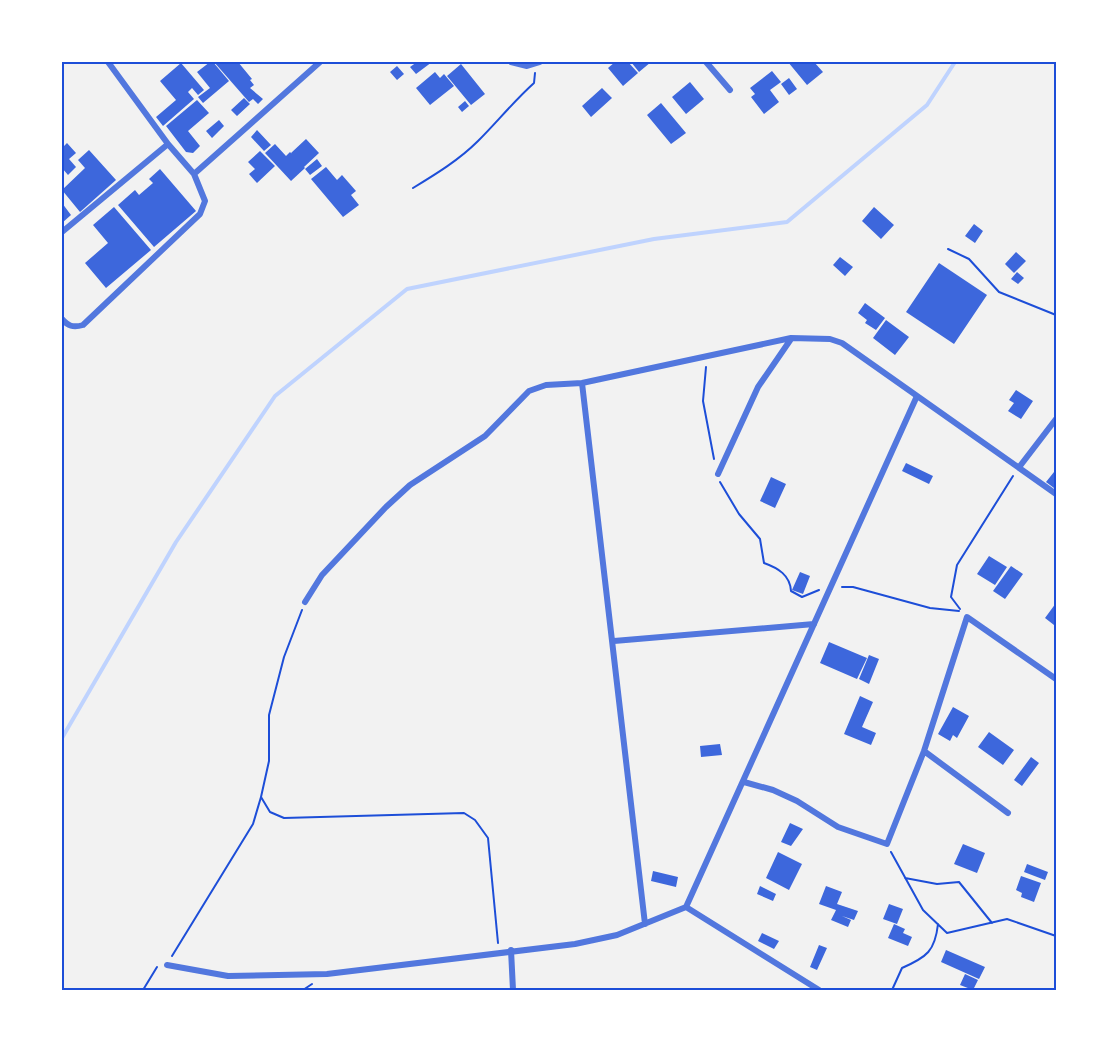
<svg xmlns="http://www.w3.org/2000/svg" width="1118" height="1052" font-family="Inter,sans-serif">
<rect width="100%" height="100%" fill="#f2f2f2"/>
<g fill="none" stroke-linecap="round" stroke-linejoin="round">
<path stroke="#bfd3fe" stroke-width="4" d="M62,738l114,-196 99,-146 132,-107 247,-50 133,-17 140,-117 28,-43"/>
</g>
<path fill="#3d67dc" d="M210,62h3l16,19 -26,22 -5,-6 12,-9 -13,-16z
M214,62h24l14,17 -2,1 4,5 -4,3 13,11 -5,5 -5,-5 -4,3z
M417,62h15l-16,12 -6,-7z
M615,62h13l10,11 -15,13 -15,-18z
M631,62h20l-12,10z
M788,62h26l9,10 -16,13z
M181,63l23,27 -6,5 -6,-7 -4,4 6,7 -31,27 -7,-9 20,-17 -16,-19z
M461,64l24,30 -14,11 -24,-29z
M397,66l7,8 -7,6 -7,-8z
M772,71l9,11 -11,8 9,12 -15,12 -13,-17 4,-3 -5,-6z
M435,72l5,6 4,-4 10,12 -24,19 -14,-17z
M789,78l8,11 -8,6 -8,-11z
M690,82l14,17 -18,15 -14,-17z
M602,88l10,10 -21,19 -9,-11z
M244,98l6,6 -13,12 -6,-6z
M197,100l12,13 -21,18 12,15 -7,7 -7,-1 -20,-26z
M465,101l4,5 -7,6 -4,-5z
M661,103l25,30 -15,11 -24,-29z
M219,120l5,6 -12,12 -6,-7z
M257,130l14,15 -7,6 -13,-14z
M306,139l13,14 -15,14 -13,-14z
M67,143l9,10 -7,6 7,8 -8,8 -6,-7v-20z
M275,144l11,12 4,-4 15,16 -14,13 -26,-28z
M89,150l27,30 -36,32 -18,-22 23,-22 -7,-8z
M260,151l15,15 -18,17 -8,-9 6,-5 -7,-7z
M317,159l5,7 -12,9 -5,-6z
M326,167l11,13 5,-5 14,16 -5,4 8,10 -16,12 -32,-38z
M160,169l36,42 -42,36 -36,-42 17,-15 4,5 14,-12 -4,-4z
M62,203l9,12 -9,8z
M114,207l37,43 -45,38 -21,-25 23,-20 -15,-18z
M874,207l20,18 -13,14 -19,-18z
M974,224l9,7 -8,12 -10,-7z
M1016,252l10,9 -12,12 -9,-9z
M840,257l13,10 -8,9 -12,-11z
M939,263l48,32 -33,49 -48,-32z
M1017,272l7,6 -6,6 -7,-5z
M865,303l20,15 -9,12 -11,-7 2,-3 -9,-7z
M886,320l23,17 -14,18 -22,-17z
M1016,390l17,11 -12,18 -13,-8 6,-8 -5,-3z
M906,463l27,13 -4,8 -27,-13z
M1054,472l2,2 -2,14 -8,-6z
M771,477l15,7 -11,24 -15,-7z
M989,556l18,11 -12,18 -18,-11z
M1011,566l12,8 -18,25 -12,-8z
M800,572l10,4 -7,18 -11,-4z
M1056,603v20l-2,2 -9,-7z
M829,642l38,16 -10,21 -37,-16z
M869,655l10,4 -10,25 -10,-5z
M860,696l13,6 -11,25 14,6 -5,12 -27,-11z
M953,707l16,9 -12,22 -4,-3 -3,6 -12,-7z
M989,732l25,18 -11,15 -25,-18z
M720,744l2,11 -21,2 -1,-11z
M1031,757l8,6 -17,23 -8,-6z
M790,823l13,6 -12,17 -10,-4z
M963,844l22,9 -8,20 -23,-9z
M778,852l24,12 -13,26 -23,-12z
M1027,864l21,8 -3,8 -21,-8z
M653,871l25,6 -2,10 -25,-6z
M1021,876l20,7 -7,19 -13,-5 1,-4 -6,-3z
M760,886l16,8 -3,7 -16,-7z
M826,886l16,6 -5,12 21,7 -4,9 -12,-4 9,4 -3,7 -17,-7 5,-10 -17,-6z
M889,904l14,5 -6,15 -14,-5z
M894,924l11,5 -2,4 9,4 -4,9 -20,-8z
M762,933l17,8 -5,8 -16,-8z
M819,945l8,3 -10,22 -7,-3z
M946,950l39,17 -6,12 -38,-17z
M965,974l13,6 -5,10 -13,-5z"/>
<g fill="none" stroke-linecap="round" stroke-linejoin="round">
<path stroke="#1d4ed8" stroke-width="2" d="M413,188c23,-14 46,-28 65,-47 19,-19 36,-40 56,-58l1,-10
M948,249l21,10 30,33 57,23
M706,367l-3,34 11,58
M720,482l19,32 21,25 4,24c14,5 26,12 27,28l11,6 17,-7
M842,587h11l77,21 29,3
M960,609l-9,-12 6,-32 56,-89
M302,610l-18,47 -15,58v46l-8,36 9,15 14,6 180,-5 11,7 13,18 10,105
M891,852l32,58 24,23 60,-14 49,17
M905,878l32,6 22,-2 33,41
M172,956l81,-132 8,-27
M143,990l14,-23
M303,990l9,-6
M892,990l10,-22c25,-11 33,-17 36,-44"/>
<path stroke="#5277de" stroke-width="6" d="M511,62l16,4 13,-4
M706,62l24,28
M194,174l126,-112
M62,232l106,-88
M62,319c6,7 11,9 21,6l117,-111 5,-13 -11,-27 -26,-30 -60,-82
M582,383l63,541
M1020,466l36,-47
M718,474l40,-87 33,-48
M305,602l17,-27 64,-68 24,-22 75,-49 44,-45 17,-6 36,-2 209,-45 39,1 12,4 214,151
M614,641l200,-17
M924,751l84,62
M744,782l29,8 24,11 41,26 49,17 37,-93 43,-134 89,62
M686,907l133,83
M511,950l2,40
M167,965l61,11 99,-2 248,-30 42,-9 69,-28 231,-511"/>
</g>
<rect width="1118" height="1052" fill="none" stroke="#ffffff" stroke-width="126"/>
<rect x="63" y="63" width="992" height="926" fill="none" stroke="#1d4ed8" stroke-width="2"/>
</svg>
